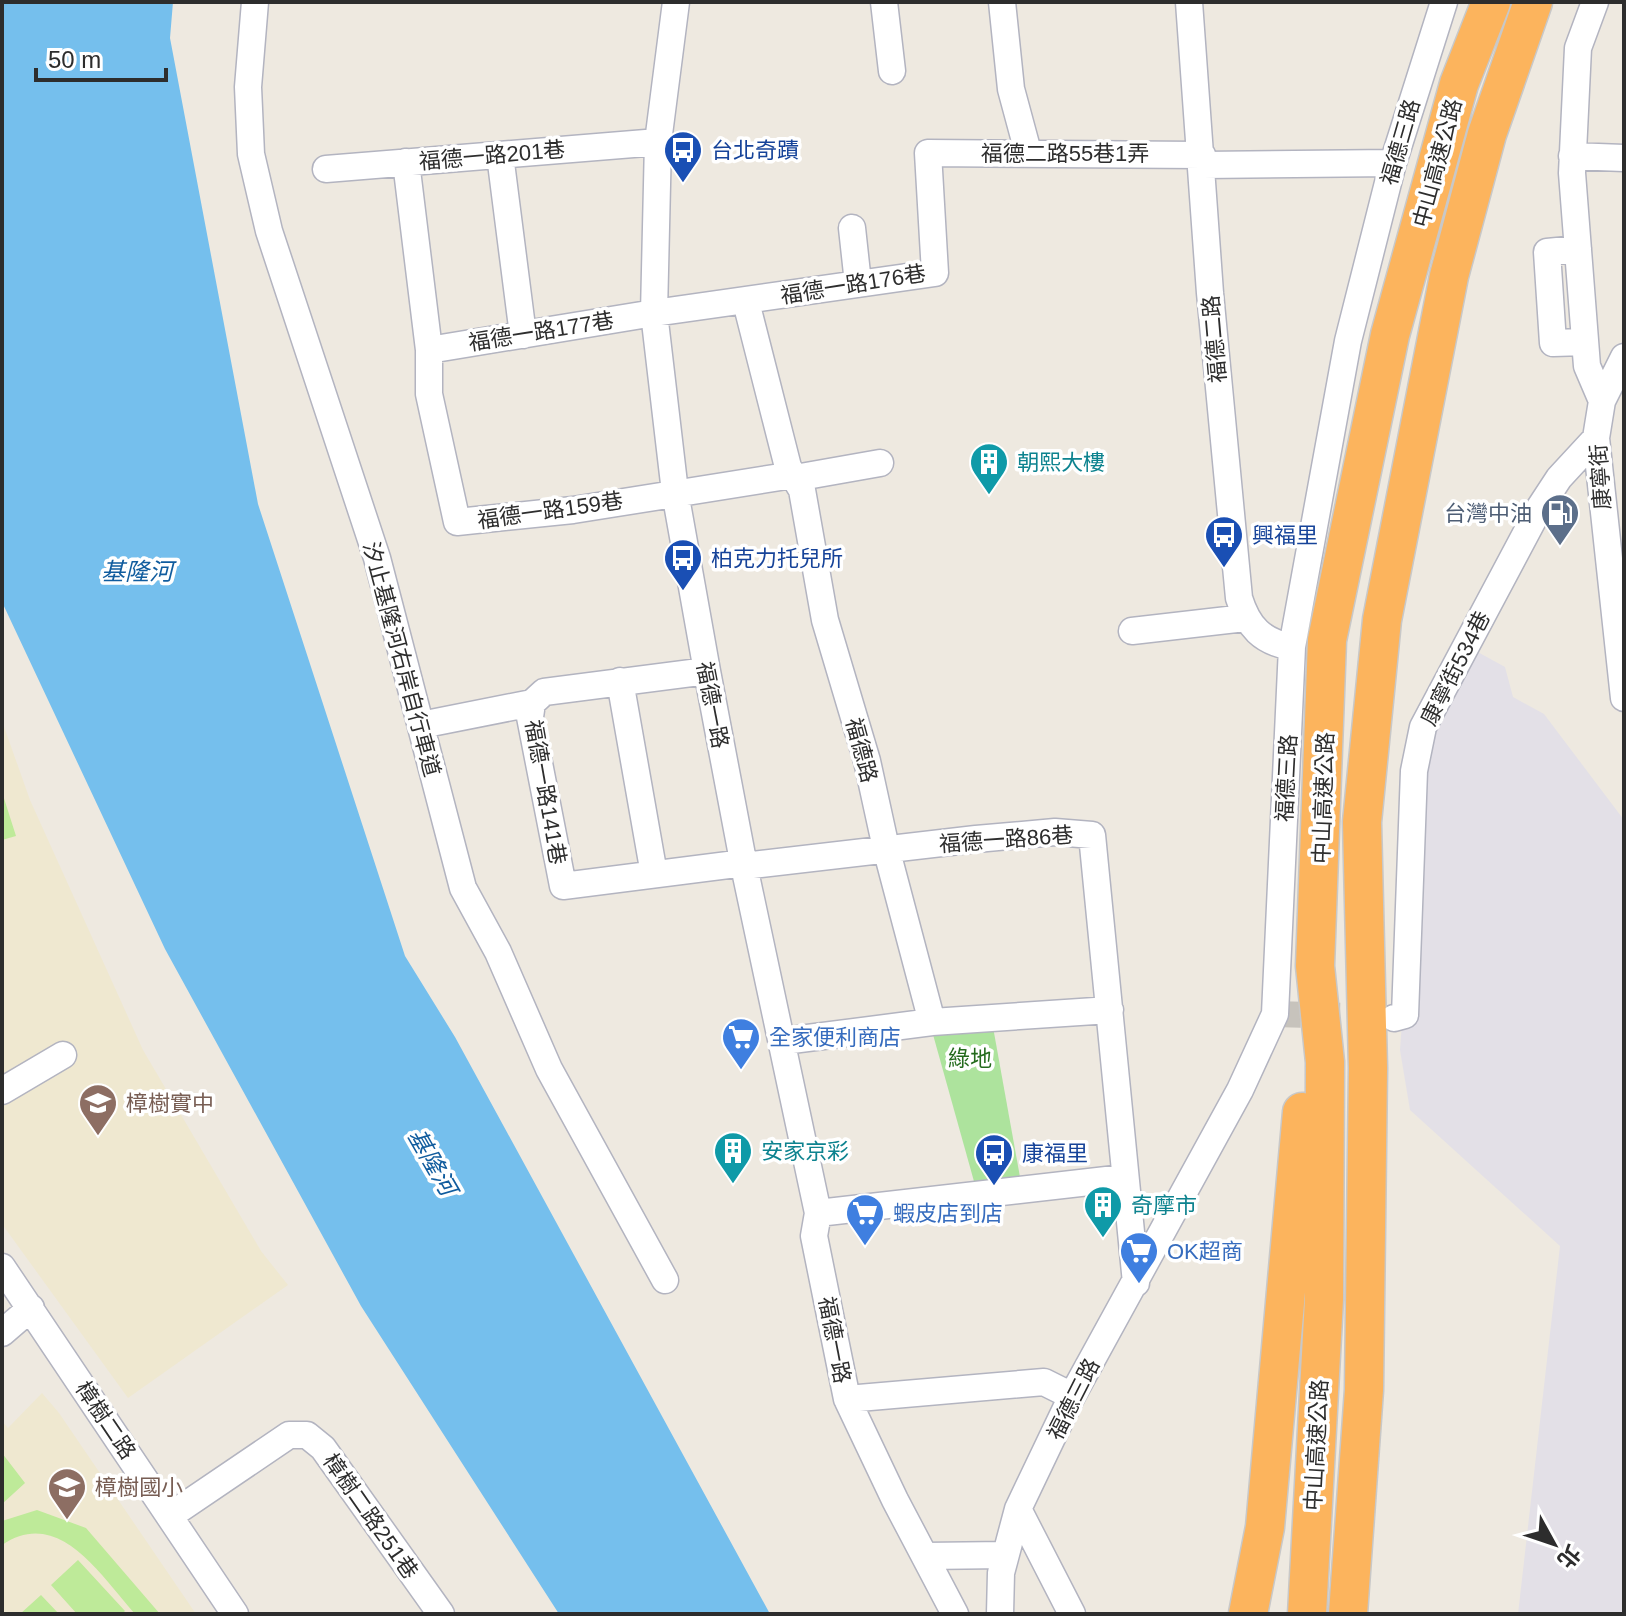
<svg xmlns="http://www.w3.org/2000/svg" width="1626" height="1616" font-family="Arial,'Noto Sans TC',sans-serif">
<rect width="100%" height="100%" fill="#eee9e0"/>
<path fill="#e3e0e7" d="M1474,650l31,17 8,30 31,17 80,106v794h-106l42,-368 -150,-136 -10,-60 21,-292z"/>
<path fill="#efe8d0" d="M2,721l28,79 113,250 118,201 27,34 -160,113 -126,-174z
M42,1393l17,20 137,201h-194v-193l6,7z"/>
<path fill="#ade39d" d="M993,1027l27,150 -45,8 -43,-154z"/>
<path fill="#beea99" d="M2,792l14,44 -14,4z
M2,1453l23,30 -23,21z
M37,1510l49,18 74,86h-25c-34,-38 -76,-108 -133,-69v-24z
M78,1560l47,51 -3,3h-45l-26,-29z
M41,1595l18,19h-39z"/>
<path fill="#75bfed" d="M2,2h171l-3,36 88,466 147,452 50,81 315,577h-211l-198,-308 -196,-357 -163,-347z"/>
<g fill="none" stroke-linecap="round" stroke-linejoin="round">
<path stroke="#c7c3bc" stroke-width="26" stroke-dasharray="26 13" stroke-linecap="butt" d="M1275,1014l108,3"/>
<defs>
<path id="minor" d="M255,2l-7,85 3,67 18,77 108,327 86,330 35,64 51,117 116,211
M676,2l-18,140 -4,171 21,179 32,179 37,195 74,347 -4,23 33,163 48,101 60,114
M884,2l8,69
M1002,2l9,87 17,63
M1189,2l21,291 29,305c9,29 23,44 53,49
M1595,2l-17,46 -6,125 15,193 15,35
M500,155l23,180
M1572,156l52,2
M406,162l23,188v44l28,128 116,-12 220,-35
M1203,165l190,-2
M326,169l332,-27
M852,228l6,55
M1578,249l-31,3 6,91 32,-1
M746,302l42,165 14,23 23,130 42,141 19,87 46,174
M429,350l225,-37 281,-40 -7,-120 274,2
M1624,357l-22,44 -6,37 28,260
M795,478l85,-15
M1132,631l113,-13
M707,671l-163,21 -12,11 -2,14 33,169 181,-23
M620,681l34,193
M431,723l101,-20
M744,866l232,-27 79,-7 37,3 44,448
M1394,1018l11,-3 9,-244 9,-44 117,-220 19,-29 37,-40
M784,1041l148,-19 178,-12
M2,1091l61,-36
M818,1213l306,-35
M2,1267l233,347
M2,1333l29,-25
M847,1399l197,-17 28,14
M1018,1509l54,105
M171,1515l118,-80h18l16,13 118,166
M925,1556l80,-1
M1000,1614l1,-41 17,-64 54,-113 168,-306 35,-76 17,-367 56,-306 45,-178 51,-161"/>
<path id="highway" d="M1248,1614l17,-87 37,-415
M1307,1614l17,-315 1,-237 -10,-96 12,-326 63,-305 69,-251 32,-82
M1348,1614l16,-224 4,-322 -6,-246 20,-202 67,-344 38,-142 46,-132"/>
</defs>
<use href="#minor" stroke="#b3b4c0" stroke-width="29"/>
<use href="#highway" stroke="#c8c8c8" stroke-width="41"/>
<use href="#minor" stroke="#fff" stroke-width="26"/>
<use href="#highway" stroke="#fcb45d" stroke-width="38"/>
</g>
<defs>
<symbol id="bus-pin" viewBox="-11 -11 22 30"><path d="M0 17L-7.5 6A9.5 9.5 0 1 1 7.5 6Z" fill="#1a4fb4" stroke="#fff"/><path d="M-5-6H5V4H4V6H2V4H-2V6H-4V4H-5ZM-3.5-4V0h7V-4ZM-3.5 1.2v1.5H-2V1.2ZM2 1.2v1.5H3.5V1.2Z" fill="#fff"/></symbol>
<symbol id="building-pin" viewBox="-11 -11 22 30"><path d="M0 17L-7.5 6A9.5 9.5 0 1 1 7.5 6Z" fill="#0f9aa8" stroke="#fff"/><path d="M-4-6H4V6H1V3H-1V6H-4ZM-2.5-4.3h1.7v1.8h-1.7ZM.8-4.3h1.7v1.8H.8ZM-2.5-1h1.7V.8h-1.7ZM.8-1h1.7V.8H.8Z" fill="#fff"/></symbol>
<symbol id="fuel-pin" viewBox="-11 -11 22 30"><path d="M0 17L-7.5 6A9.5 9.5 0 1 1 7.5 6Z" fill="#5c6f8a" stroke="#fff"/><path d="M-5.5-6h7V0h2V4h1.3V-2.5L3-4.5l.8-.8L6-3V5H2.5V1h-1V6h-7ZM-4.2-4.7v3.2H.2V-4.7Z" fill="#fff"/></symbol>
<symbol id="supermarket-pin" viewBox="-11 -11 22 30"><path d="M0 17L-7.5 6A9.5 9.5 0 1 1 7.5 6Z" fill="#3f7fe0" stroke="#fff"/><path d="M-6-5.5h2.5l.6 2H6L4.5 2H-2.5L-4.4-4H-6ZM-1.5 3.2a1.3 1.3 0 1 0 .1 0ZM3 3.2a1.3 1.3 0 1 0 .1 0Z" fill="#fff"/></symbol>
<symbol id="school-pin" viewBox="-11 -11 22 30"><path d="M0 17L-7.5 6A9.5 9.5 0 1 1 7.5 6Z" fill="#8d6e63" stroke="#fff"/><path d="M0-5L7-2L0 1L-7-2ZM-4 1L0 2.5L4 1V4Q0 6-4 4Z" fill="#fff"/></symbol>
</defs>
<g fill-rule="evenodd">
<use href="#bus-pin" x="661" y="128" width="44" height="60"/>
<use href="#building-pin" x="967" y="440" width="44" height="60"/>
<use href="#fuel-pin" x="1538" y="491" width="44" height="60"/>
<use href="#bus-pin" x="1202" y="513" width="44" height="60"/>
<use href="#bus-pin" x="661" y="536" width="44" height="60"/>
<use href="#supermarket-pin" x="719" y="1015" width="44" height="60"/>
<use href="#school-pin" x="76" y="1081" width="44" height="60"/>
<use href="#building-pin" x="711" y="1129" width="44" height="60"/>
<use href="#bus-pin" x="972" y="1131" width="44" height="60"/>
<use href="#building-pin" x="1081" y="1183" width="44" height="60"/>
<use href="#supermarket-pin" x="843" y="1191" width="44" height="60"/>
<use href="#supermarket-pin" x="1117" y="1229" width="44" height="60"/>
<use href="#school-pin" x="45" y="1465" width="44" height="60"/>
</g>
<g text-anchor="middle" stroke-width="7" stroke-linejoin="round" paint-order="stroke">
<g font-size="22" fill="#2d2d2d" stroke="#fff">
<text transform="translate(1400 142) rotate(-74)" y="8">福德三路</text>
<text x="1065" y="161">福德二路55巷1弄</text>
<text transform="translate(492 155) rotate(-5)" y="8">福德一路201巷</text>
<text transform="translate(1437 163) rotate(-75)" y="8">中山高速公路</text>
<text transform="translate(853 284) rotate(-9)" y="8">福德一路176巷</text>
<text transform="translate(541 331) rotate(-9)" y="8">福德一路177巷</text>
<text transform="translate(1214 339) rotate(-95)" y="8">福德二路</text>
<text transform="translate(1600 477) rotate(-94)" y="8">康寧街</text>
<text transform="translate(550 510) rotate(-8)" y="8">福德一路159巷</text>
<text transform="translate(402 659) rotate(75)" y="8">汐止基隆河右岸自行車道</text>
<text transform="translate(1455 668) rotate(-63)" y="8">康寧街534巷</text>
<text transform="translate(713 705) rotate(79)" y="8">福德一路</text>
<text transform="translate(862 750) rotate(75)" y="8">福德路</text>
<text transform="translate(1286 778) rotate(-87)" y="8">福德三路</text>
<text transform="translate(546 792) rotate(80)" y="8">福德一路141巷</text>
<text transform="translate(1323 798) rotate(-88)" y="8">中山高速公路</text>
<text transform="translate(1006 839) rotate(-4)" y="8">福德一路86巷</text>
<text transform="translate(835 1340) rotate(79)" y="8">福德一路</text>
<text transform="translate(1073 1399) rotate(-63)" y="8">福德三路</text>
<text transform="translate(106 1420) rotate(56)" y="8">樟樹二路</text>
<text transform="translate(1316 1445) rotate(-87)" y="8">中山高速公路</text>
<text transform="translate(371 1516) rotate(55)" y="8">樟樹二路251巷</text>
</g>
<g font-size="22" fill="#164399" stroke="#fff" text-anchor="start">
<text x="711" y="158">台北奇蹟</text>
<text x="1252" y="543">興福里</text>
<text x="711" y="566">柏克力托兒所</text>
<text x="1022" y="1161">康福里</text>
</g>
<g font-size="22" fill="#0d838f" stroke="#fff" text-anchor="start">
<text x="1017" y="470">朝熙大樓</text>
<text x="761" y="1159">安家京彩</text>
<text x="1131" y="1213">奇摩市</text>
</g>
<g font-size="22" fill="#4e5e75" stroke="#fff" text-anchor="end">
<text x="1532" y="521">台灣中油</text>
</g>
<g font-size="22" fill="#366cbe" stroke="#fff" text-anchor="start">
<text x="769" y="1045">全家便利商店</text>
<text x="893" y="1221">蝦皮店到店</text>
<text x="1167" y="1259">OK超商</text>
</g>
<g font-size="22" fill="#236a1c" stroke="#fff">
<text x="970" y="1066">綠地</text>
</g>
<g font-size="22" fill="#785e54" stroke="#fff" text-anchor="start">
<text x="126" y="1111">樟樹實中</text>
<text x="95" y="1495">樟樹國小</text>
</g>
<g font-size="24" font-style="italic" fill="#105c9e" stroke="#fff">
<text x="137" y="580">基隆河</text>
<text transform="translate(432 1162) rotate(60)" y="8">基隆河</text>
</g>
</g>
<rect width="1626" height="1616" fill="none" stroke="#2d2d2d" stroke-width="8"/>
<g transform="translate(1554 1544) rotate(130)" stroke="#ffffff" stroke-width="6" paint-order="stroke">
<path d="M0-6L14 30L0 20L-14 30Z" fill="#2d2d2d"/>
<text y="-12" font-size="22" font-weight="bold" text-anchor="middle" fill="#2d2d2d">北</text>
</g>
<path d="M36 68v12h130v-12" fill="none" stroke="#2d2d2d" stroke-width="4"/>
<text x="48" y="68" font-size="24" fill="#2d2d2d" stroke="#ffffff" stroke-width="6" paint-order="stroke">50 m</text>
</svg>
